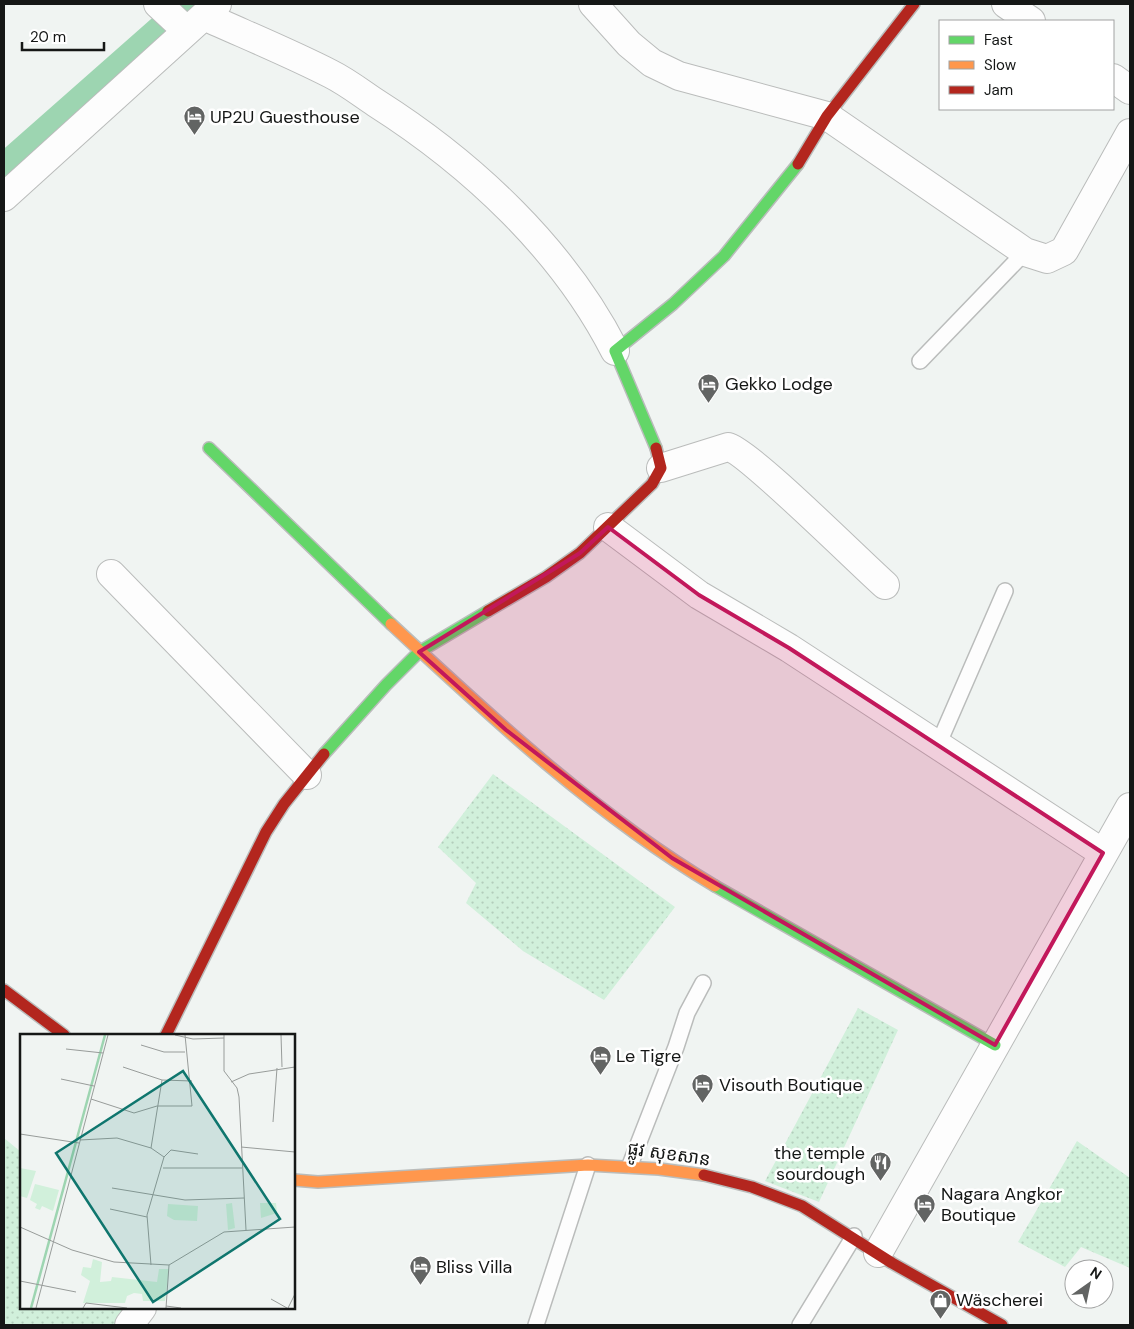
<svg xmlns="http://www.w3.org/2000/svg" width="1134" height="1329" font-family="'DM Sans','Noto Sans Khmer',sans-serif">
<defs>
<pattern id="garden-dots" width="8" height="8" patternUnits="userSpaceOnUse" patternTransform="scale(1.25)"><rect width="8" height="8" fill="#d1f0db"/><path d="M2 2h.1M6 6h.1" fill="none" stroke="#b3cdbb" stroke-width="1.8" stroke-linecap="round"/></pattern>
</defs>
<rect width="100%" height="100%" fill="#f0f4f2"/>
<path fill="url(#garden-dots)" d="M493,774l182,133 -71,93 -81,-49 -57,-48 10,-20 -38,-36z
M858,1008l40,22 -79,172 -54,-21z
M4,1138l17,14v156h113l-15,17h-115z
M1077,1141l53,37v90l-49,-21 -16,20 -47,-25z"/>
<g fill="none" stroke-linecap="round" stroke-linejoin="round">
<path stroke="#9dd5b1" stroke-width="29" d="M4,168l186,-164"/>
<defs>
<path id="lane" d="M920,361l105,-109
M938,745l67,-154
M630,1165l46,-118 11,-34 16,-30
M536,1325l52,-160
M800,1325l54,-89"/>
<path id="street" d="M158,4l29,27
M593,4l36,40 23,19 27,13 148,40 198,136 22,7 17,-8 66,-118
M1006,4l25,17
M204,16c42,19 86,37 127,58 16,8 30,19 45,29 96,61 187,146 239,248
M1113,78l17,12
M4,197l213,-193
M661,468l67,-21c20,4 133,117 157,138
M608,527l91,68 90,53 314,205
M111,574l196,201
M878,1253l252,-446
M129,1325l13,-17"/>
<path id="fast" d="M209,448l182,176
M656,448l-41,-97 58,-47 51,-48 74,-92
M324,754l62,-69 33,-33 69,-41
M715,886l280,159"/>
<path id="slow" d="M391,624c101,94 205,191 324,262
M294,1180l24,2 270,-17 71,4 45,6"/>
<path id="jam" d="M798,164l29,-48 87,-112
M488,611l58,-34 34,-24 72,-69 9,-16 -5,-20
M4,990l60,45
M166,1035l100,-203 18,-28 40,-50
M704,1175l48,12 50,19 90,57 110,62"/>
</defs>
<use href="#lane" stroke="#babcbb" stroke-width="18"/>
<use href="#street" stroke="#babcbb" stroke-width="30"/>
<use href="#fast" stroke="#babcbb" stroke-width="14"/>
<use href="#slow" stroke="#babcbb" stroke-width="14"/>
<use href="#jam" stroke="#babcbb" stroke-width="14"/>
<use href="#lane" stroke="#fdfdfd" stroke-width="15"/>
<use href="#street" stroke="#fdfdfd" stroke-width="28"/>
<use href="#fast" stroke="#63d668" stroke-width="11"/>
<use href="#slow" stroke="#ff974d" stroke-width="11"/>
<use href="#jam" stroke="#b3261e" stroke-width="11"/>
</g>
<path fill="#c2185b" fill-opacity="0.2" stroke="#c2185b" stroke-width="4" stroke-linejoin="round" d="M608,527l91,68 90,53 314,205 -108,192 -323,-187 -166,-128 -87,-78 161,-99z"/>
<defs>
<symbol id="hotel-pin" viewBox="-11 -11 22 30"><path d="M0 17L-7.5 6A9.5 9.5 0 1 1 7.5 6Z" fill="#626463" stroke="#fff"/><path d="M-6-4.5h1.5V1H6V5H4.5V3h-9V5H-6ZM-4 0a1.8 1.8 0 1 1 3.6 0ZM.5 0V-2.5h3Q6-2.5 6 0Z" fill="#fff"/></symbol>
<symbol id="restaurant-pin" viewBox="-11 -11 22 30"><path d="M0 17L-7.5 6A9.5 9.5 0 1 1 7.5 6Z" fill="#626463" stroke="#fff"/><path d="M-5-6h1v4h1v-4h1v4h1v-4h1v5L-1.5 .5V6h-2V.5L-5-1ZM5-6V6H3V1.5H1.5Q1.5-4 5-6Z" fill="#fff"/></symbol>
<symbol id="shop-pin" viewBox="-11 -11 22 30"><path d="M0 17L-7.5 6A9.5 9.5 0 1 1 7.5 6Z" fill="#626463" stroke="#fff"/><path d="M-5-2.5h2.3a2.7 3.5 0 0 1 5.4 0H5L5.5 6h-11ZM-1.5-2.5h3a1.5 2.3 0 0 0-3 0Z" fill="#fff"/></symbol>
</defs>
<g fill-rule="evenodd">
<use href="#hotel-pin" x="182" y="104" width="25" height="34"/>
<use href="#hotel-pin" x="696" y="372" width="25" height="34"/>
<use href="#hotel-pin" x="588" y="1044" width="25" height="34"/>
<use href="#hotel-pin" x="690" y="1072" width="25" height="34"/>
<use href="#restaurant-pin" x="868" y="1150" width="25" height="34"/>
<use href="#hotel-pin" x="912" y="1192" width="25" height="34"/>
<use href="#hotel-pin" x="408" y="1254" width="25" height="34"/>
<use href="#shop-pin" x="928" y="1288" width="25" height="34"/>
</g>
<g text-anchor="middle" stroke-width="5" stroke-linejoin="round" paint-order="stroke">
<g font-size="18" fill="#151716" stroke="#fff" text-anchor="start">
<text x="210" y="123">UP2U Guesthouse</text>
<text x="725" y="390">Gekko Lodge</text>
<text x="616" y="1062">Le Tigre</text>
<text x="719" y="1091">Visouth Boutique</text>
<text x="865" y="1159" text-anchor="end">the temple<tspan x="865" dy="21">sourdough</tspan></text>
<text x="941" y="1200">Nagara Angkor<tspan x="941" dy="21">Boutique</tspan></text>
<text x="436" y="1273">Bliss Villa</text>
<text x="956" y="1306">Wäscherei</text>
</g>
<g font-size="18" fill="#151716" stroke="#fff">
<text transform="translate(669 1154) rotate(8)" y="6">ផ្លូវ សុខសាន</text>
</g>
</g>
<g transform="translate(20 1034)">
<rect width="275" height="275" fill="#f0f4f2"/>
<path d="M0,134l16,3 -9,27 -7,-2zM15,150l24,6 -6,21 -11,-5 -2,4 -5,-2 2,-4 -7,-4zM212,169l3,25 -7,2 -2,-26zM240,169h16l1,10 -16,5zM148,170l30,2 -1,15 -23,-1 -7,-4zM73,225l9,3 -2,20 11,-1 1,-4 45,5 2,-13h10l-4,32h-22l-1,-7 -8,-1 -7,3 -2,7h-42l7,-22 -9,-6 2,-8 8,1z" fill="#d1f0db"/>
<path fill="none" stroke="#9dd5b1" stroke-width="2.5" d="M11,274l74,-273"/>
<path fill="none" stroke="#989c9a" stroke-width="1" d="M155,1l18,4 31,-1M204,1v36l13,17 2,9 7,133M261,1l1,32M121,11l23,7h21M46,15l37,4M103,33l39,13 30,1M41,45l33,7M142,46l-11,68 13,9M211,48l18,-8 46,-7M71,65l43,14 23,-7h35l-7,-71M253,88l4,-54M0,100l59,9M60,106l37,-2 34,10M221,113l54,5M143,134h79M92,154l73,12 59,-2M90,175l37,8M0,193l52,23 42,12 55,3 55,-33 71,-5M131,231l-4,-50 17,-58 7,-7 27,4M0,247l56,11M251,265l16,9M146,272l15,2M16,274l72,-273M63,274l3,-5 41,5M146,274l3,-43M268,274l7,-14"/>
<path fill="#0f766e" fill-opacity="0.15" stroke="#0f766e" stroke-width="2.5" d="M163,37l97,148 -127,83 -97,-149z"/>
<rect width="275" height="275" fill="none" stroke="#151716" stroke-width="2.5"/>
</g>
<rect width="1134" height="1329" fill="none" stroke="#151716" stroke-width="10"/>
<rect x="939" y="20" width="175" height="90" fill="#ffffff" stroke="#a1a2a2"/>
<rect x="949" y="36" width="25" height="8" fill="#63d668" stroke="#a1a2a2"/>
<text x="984" y="45" font-size="15" fill="#151716">Fast</text>
<rect x="949" y="61" width="25" height="8" fill="#ff974d" stroke="#a1a2a2"/>
<text x="984" y="70" font-size="15" fill="#151716">Slow</text>
<rect x="949" y="86" width="25" height="8" fill="#b3261e" stroke="#a1a2a2"/>
<text x="984" y="95" font-size="15" fill="#151716">Jam</text>
<g transform="translate(1089 1284) rotate(33)"><circle r="24" fill="#ffffff" stroke="#a1a2a2"/>
<path d="M0-4L9 19L0 12L-9 19Z" fill="#626463"/>
<text y="-8" font-size="14" font-weight="bold" text-anchor="middle" fill="#151716">N</text>
</g>
<path d="M22 42v8h82v-8" fill="none" stroke="#151716" stroke-width="2.5"/>
<text x="30" y="42" font-size="15" fill="#151716" stroke="#ffffff" stroke-width="4" paint-order="stroke">20 m</text>
</svg>
